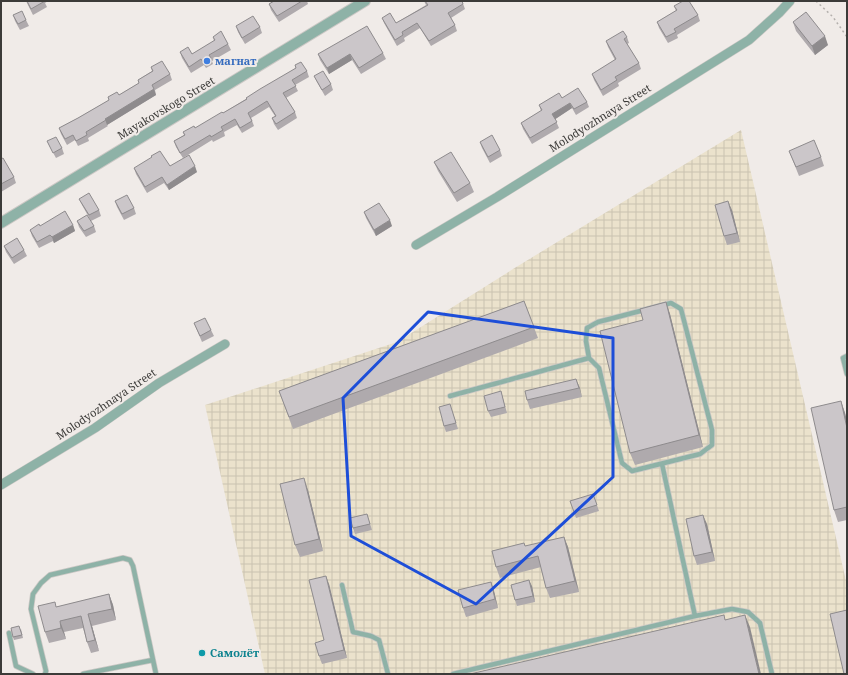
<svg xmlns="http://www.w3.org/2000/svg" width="848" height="675" font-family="'Noto Serif',serif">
<defs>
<pattern id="industrial-grid" width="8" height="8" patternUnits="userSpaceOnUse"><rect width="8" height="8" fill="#ebe2cc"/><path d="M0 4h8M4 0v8" fill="none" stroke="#cac3b0"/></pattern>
</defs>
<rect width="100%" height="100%" fill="#f0ebe8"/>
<path fill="url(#industrial-grid)" d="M741,130l106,455v89h-582l-60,-269 192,-63 116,-73z"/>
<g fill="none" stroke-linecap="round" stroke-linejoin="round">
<defs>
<path id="service" d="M671,303l10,6 31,121v15l-12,9 -68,17 -10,-8 -23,-95 -10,-10 -3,-17 1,-13 11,-6z
M847,356l-4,2 4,16
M450,396l139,-38
M662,464l33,152
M342,585l11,47 18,4 8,4 9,34
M9,633l7,33 17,8
M45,674l1,-3 -15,-62 2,-15 8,-11 9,-8 73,-17 7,2 3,6 23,108
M83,674l70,-14
M453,674l242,-58 37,-7 16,3 12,11 12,51"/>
<path id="minor" d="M416,245l81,-48 252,-157 30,-27 11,-12
M1,485l94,-57 64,-45 66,-39"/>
<path id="tertiary" d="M1,223l364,-222"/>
</defs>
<use href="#service" stroke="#ccc8c5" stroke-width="6"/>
<use href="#minor" stroke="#ccc8c5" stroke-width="10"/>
<use href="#tertiary" stroke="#ccc8c5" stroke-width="12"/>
<path stroke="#b4b0ad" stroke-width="1.5" stroke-dasharray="2 3" stroke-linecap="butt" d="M816,1l17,16 14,20"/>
<use href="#service" stroke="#8eb2a7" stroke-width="4.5"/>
<use href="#minor" stroke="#8eb2a7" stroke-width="9"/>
<use href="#tertiary" stroke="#8eb2a7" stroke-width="10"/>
</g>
<path fill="#afaaad" d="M26,1h22l-3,2 2,4 -14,8z
M274,1h33l1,3 -29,18 -8,-12 -2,-6z
M424,1h38l3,8 -14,9 4,7 2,6 -26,15 -11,-18 -16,10 1,3 -8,5 -13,-23 -2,-5 14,5 30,-18z
M674,6l24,9 2,6 -23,14 1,3 -10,5 -9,-15 -2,-6 19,-11z
M13,15l13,5 3,6 -9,4 -5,-9z
M793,22l35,23 -13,10 -19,-24z
M236,26l24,1 2,6 -17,11 -7,-12z
M213,37l15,7 3,6 -19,11 1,3 -7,4 -2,-3 -13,8 -9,-15 -2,-6 12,2 22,-13z
M627,37l2,6 -2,1 12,19 2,6 -23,14 1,3 -16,10 -9,-16 -2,-6 23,-14 -7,-13 -2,-6z
M383,53l3,6 -25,15 -9,-14 -23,14 -9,-14 -2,-6z
M295,65l12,6 2,6 -14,8 3,6 -12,7 9,14 2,6 -19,12 -4,-6 -2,-6 3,-2 -6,-9 -18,11 3,8 -12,7 -5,-8 -13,7 1,4 -12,6 -1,-2 -29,18 -7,-11 -2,-6 10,-6 -1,-3 12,-4 28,-15 73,-45z
M151,67l19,7 2,6 -17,10 1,5 -49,30 1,1 -20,12 1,3 -11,5 -3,-6 -8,5 -6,-11 -2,-6 19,-10 31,-18 -1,-3 11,-2 20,-12 -1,-3 14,-9z
M314,76l17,8 2,6 -8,6 -8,-14z
M562,98l25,4 2,5 -13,8 -4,-7 -17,11 4,9 -27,16 -9,-15 -2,-6 20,-12 -2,-6z
M47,141l15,7 2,6 -8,4 -6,-11z
M480,142l20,8 2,6 -12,7 -8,-15z
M789,151l32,6 3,9 -25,10z
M1,159l13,18 2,6 -15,9z
M434,162l36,21 4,9 -17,10 -19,-31z
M170,166l27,6 -28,18 -5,-7 -17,10 -11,-19 -2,-6z
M79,199l20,11 2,6 -10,5 -9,-16z
M115,201l19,7 2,6 -12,6 -7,-13z
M732,210l8,32 -13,3 -3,-9z
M364,212l28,14 -16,10 -10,-18z
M77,221l17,5 2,6 -10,5 -7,-10z
M73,225l2,6 -21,12 -1,-2 -14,7 -7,-12 -2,-6 10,-4z
M4,246l20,4 3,6 -13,8 -8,-12z
M524,301l14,37 -245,91 -14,-38z
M666,302l4,12 33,133 -68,18 -5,-12 13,-133z
M194,323l17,7 3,6 -12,6z
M576,379l6,18 -52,12 -3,-9z
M501,391l6,22 -16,4 -3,-6z
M841,401l4,12 2,8v99l-9,2 -4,-12z
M452,410l6,19 -12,3 -2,-6z
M308,490l15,61 -23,6 -5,-12z
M593,494l6,17 -23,7 -2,-6z
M367,514l5,16 -17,4 -2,-6z
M707,524l8,37 -18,4 -3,-9z
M564,537l4,10 11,45 -29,6 -4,-10 -5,-21 -41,11 -4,-11z
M491,582l3,9 4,17 -32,9 -3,-9z
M329,584l18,74 -25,6 -3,-8 5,-16z
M532,586l3,16 -18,4 -2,-6z
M109,594l4,11 3,15 -24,6 7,25 -8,2 -4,-11 -4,-14 -19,4 2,7 -17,4 -4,-11 12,-25z
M21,629l2,9 -9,2 -1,-3z"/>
<path fill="#8e8b8d" d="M825,36l3,9 -13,10 -3,-9z
M350,54l2,6 -23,14 -2,-6z
M154,89l2,6 -49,30 -2,-6z
M570,103l2,5 -18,12 -2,-6z
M195,166l2,6 -28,18 -2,-5z
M728,201l4,9 8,32 -3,-9z
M390,220l2,6 -16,10 -2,-6z
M73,225l2,6 -21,12 -2,-6z
M666,302l4,12 33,133 -4,-12z
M576,379l4,9 2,9z
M841,401l4,12 2,8v7z
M304,478l4,12 15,61 -4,-12z
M703,515l4,9 8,37 -3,-9z
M564,537l4,10 11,45 -4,-11z
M326,576l3,8 18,74 -3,-8z
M529,580l3,6 3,16 -2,-6z
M491,582l3,9 4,17 -3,-9z
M109,594l4,11 3,15 -4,-11z
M88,614l4,12 7,25 -4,-11z
M745,615l5,12 11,47h-2z
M60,621l4,11 2,7 -5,-11z"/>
<path fill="#cbc6c9" stroke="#8e8b8d" d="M27,1h18l-14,8z
M274,1h28l-25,15 -8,-12z
M425,1h37l1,3 -15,9 7,12 -26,16 -12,-18 -15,9 1,3 -8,5 -13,-22 8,-5 6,10 32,-18z
M683,1h6l9,14 -24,14 2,3 -10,5 -9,-15 20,-12 -3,-4z
M22,11l4,9 -8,4 -5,-9z
M806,12l19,24 -13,10 -19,-24z
M253,16l7,11 -18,11 -6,-12z
M367,26l16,27 -24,15 -9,-14 -23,14 -9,-14z
M221,31l7,13 -19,11 2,3 -8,4 -2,-3 -12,8 -9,-15 8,-5 4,7 23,-14 -2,-3z
M623,31l4,6 -3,2 15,24 -24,14 2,3 -16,10 -9,-16 24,-15 -10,-18z
M162,61l8,13 -18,11 2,4 -49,30 1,1 -20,12 1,3 -11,6 -3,-6 -8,4 -6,-11 19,-10 31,-18 -1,-3 9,-5 2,3 20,-12 -1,-3 15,-9 -2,-4z
M301,62l6,9 -15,9 4,6 -13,7 12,19 -19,12 -4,-6 4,-2 -9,-15 -19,12 4,8 -12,7 -5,-9 -14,8 2,3 -12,7 -1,-2 -30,18 -6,-12 11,-6 -2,-3 11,-6 1,2 27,-16 1,1 24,-14 -1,-1 14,-9 36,-21 -1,-3z
M323,71l8,13 -9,6 -8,-14z
M578,88l9,14 -13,7 -4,-6 -18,11 5,8 -27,16 -9,-15 21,-13 -3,-5 20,-12 3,5z
M492,135l8,15 -12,7 -8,-15z
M56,137l6,11 -9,5 -6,-12z
M814,140l7,17 -25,10 -7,-16z
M160,151l10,15 19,-11 6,11 -28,19 -5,-8 -17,10 -11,-19 18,-11 -1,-1z
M451,152l19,31 -16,10 -20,-31z
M3,158l11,19 -13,7v-25z
M89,193l10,17 -10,5 -10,-16z
M127,195l7,13 -12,6 -7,-13z
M728,201l9,32 -13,3 -9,-31z
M379,203l11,17 -16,10 -10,-18z
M65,211l8,14 -21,12 -2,-2 -13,7 -7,-12 9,-6 1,2z
M87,215l7,11 -10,5 -7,-10z
M17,238l7,12 -12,8 -8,-12z
M524,301l10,26 -245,90 -10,-26z
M666,302l33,133 -69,18 -30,-122 43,-11 -3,-11z
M205,318l6,12 -11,6 -6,-13z
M576,379l3,9 -52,12 -2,-9z
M501,391l4,16 -17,4 -4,-15z
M841,401l6,27v79l-13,3 -23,-102z
M450,404l6,19 -12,3 -5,-19z
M304,478l15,61 -24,6 -15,-61z
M593,494l4,11 -23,7 -4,-11z
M367,514l3,10 -17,4 -3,-10z
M703,515l9,37 -18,4 -8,-37z
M564,537l11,44 -29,7 -8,-32 -42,11 -4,-16 32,-8 1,3z
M326,576l18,74 -25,6 -4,-13 9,-3 -15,-60z
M529,580l4,16 -18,4 -4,-15z
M491,582l4,17 -32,9 -5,-18z
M109,594l3,15 -24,5 7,26 -8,2 -6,-26 -21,5 1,7 -16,4 -7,-26 17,-4 1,5z
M847,610v64h-3l-14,-60z
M724,615l1,5 20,-5 14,59h-289z
M19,626l3,9 -9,2 -2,-9z"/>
<path fill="none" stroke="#1d4ed8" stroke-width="3" stroke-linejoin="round" d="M428,312l185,26v139l-137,127 -125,-68 -8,-138z"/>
<circle fill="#3f7fe0" stroke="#f0ebe8" stroke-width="1.5" cx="207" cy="61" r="4"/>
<circle fill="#0f9aa8" stroke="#f0ebe8" stroke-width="1.5" cx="202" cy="653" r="4"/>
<g text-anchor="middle" stroke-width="4" stroke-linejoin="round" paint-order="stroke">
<g font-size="11" font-weight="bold" fill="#366cbe" stroke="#f0ebe8" text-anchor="start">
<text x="215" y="65">магнат</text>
</g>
<g font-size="11" fill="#3c3b39" stroke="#f0ebe8">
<text transform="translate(166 108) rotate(-31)" y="4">Mayakovskogo Street</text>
<text transform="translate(600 118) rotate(-32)" y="4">Molodyozhnaya Street</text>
<text transform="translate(106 404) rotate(-34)" y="4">Molodyozhnaya Street</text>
</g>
<g font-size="11" font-weight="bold" fill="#0d838f" stroke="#f0ebe8" text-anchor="start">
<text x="210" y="657">Самолёт</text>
</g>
</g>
<rect width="848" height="675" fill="none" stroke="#3c3b39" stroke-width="4"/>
</svg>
